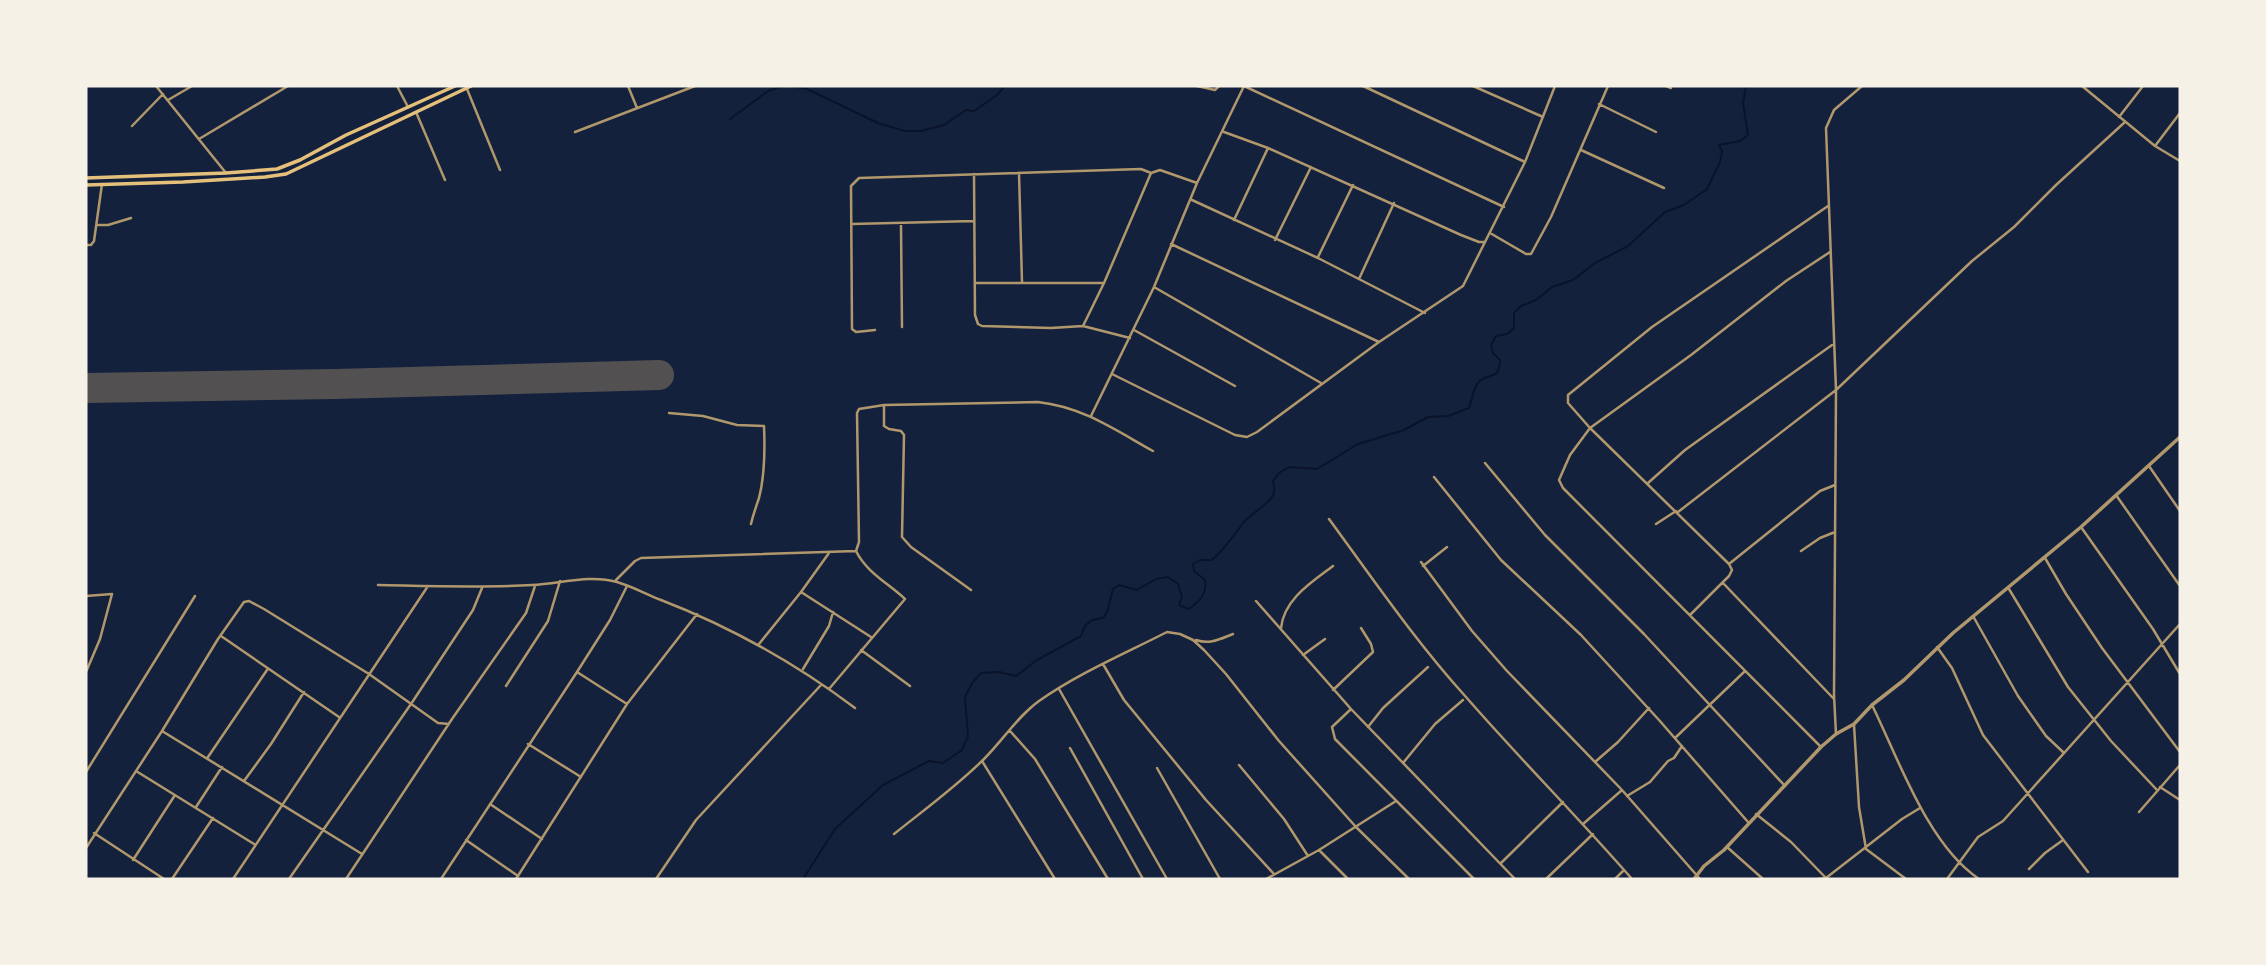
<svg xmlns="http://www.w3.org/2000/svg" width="2266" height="965" font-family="'Sofia Sans Condensed',sans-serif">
<rect width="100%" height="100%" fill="#14213d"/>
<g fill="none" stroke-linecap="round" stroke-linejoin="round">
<path stroke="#0b132b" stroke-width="2" d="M791,86l16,3 71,34 27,8h16l23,-6 22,-15 8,1 23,-16 8,-9
M730,119l38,-28 16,-5
M803,879l32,-50 48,-44 46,-24 14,2 19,-13 6,-14 -3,-39 7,-14 9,-10 18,-1 17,4 21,-16 44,-24 4,-10 7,-6 11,-2 4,-6 6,-23 6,-4 18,5 19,-11 12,-2 10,7 4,13 -3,8 10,4c11,-8 18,-15 16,-29l-11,-9 -1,-7 7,-4h12c13,-11 21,-24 32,-38 7,-8 23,-17 28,-25 4,-6 2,-10 1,-16l6,-8 10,-6 28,2 41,-25 46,-14 24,-13 20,-1 21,-8c3,-8 4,-22 12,-28 12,-7 18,-1 19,-20l-7,-7 -2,-8 5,-9 11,-2 7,-6v-15l7,-7 15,-6 16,-13 21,-7 22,-17 33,-17 37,-34 19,-7 23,-16 13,-27 2,-11 -3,-6 21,-4 8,-6 -5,-32 3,-17"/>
<path stroke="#525050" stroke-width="30" d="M86,388l250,-4 323,-9"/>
<path stroke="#b1986c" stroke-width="2.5" d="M156,86l70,87
M397,86l11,21
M628,86l9,22
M1197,86l18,4 4,-4
M1244,86l260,121
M1363,86l162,76
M1473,86l70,31
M1666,86l5,2
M2082,86l73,60 25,15
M467,89l33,81
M168,100l24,-14
M1599,104l57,28
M416,112l29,68
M2119,117l24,-31
M132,126l31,-32
M575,132l120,-46
M1224,132l44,16 193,87 18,7h5
M199,139l89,-53
M2155,146l25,-33
M1581,150l83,38
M1019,173l3,109
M974,174l1,141 3,9 4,2 69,2 32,-2 47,12
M1192,200l126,58 107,55
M1234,220l34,-72
M852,224l122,-3
M97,225h11l23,-7
M901,225l1,102
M1490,233l36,21h5l20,-37 57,-131
M1275,240l36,-73
M1171,244l208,98
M86,245h5l3,-4 8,-57
M1318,257l35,-72
M1359,279l35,-76
M976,283h128l47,-110
M1154,287l167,96
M1083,326l21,-43
M875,330l-19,2 -4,-3 -1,-143 8,-8 282,-9 10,4 9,-3 37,13
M1134,330l101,56
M1112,374l123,61 12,2 10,-5 122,-90 84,-56 62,-124 30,-76
M884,405v21l5,3 12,2 3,4 -2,102 9,10 60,43
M669,413l34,3 34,9 27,1c1,23 1,49 -5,72 -3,9 -6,17 -8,26
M1091,416l63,-129 43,-104 47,-97
M1485,463l60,72 99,99 141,152
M2149,466l31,45
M1434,477l67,83 80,75 78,85 89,102
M1648,483l37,-33 147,-105
M2116,495l64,91
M1678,512l158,-122 136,-129 42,-34 42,-42 69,-63
M1329,519c44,60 87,123 137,178 54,62 112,120 166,182
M1656,524l20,-13
M2081,527l72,102 27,45
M1801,551l19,-13 15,-6
M2045,558l21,36 36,54 78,104
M1421,562l51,69 35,40 115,119 78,89
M1729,564l91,-73 15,-6
M1423,566l24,-19
M616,580l19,-19 6,-3 215,-7
M1723,583l111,116
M378,585c51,1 103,3 154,0 28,-1 57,-11 85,-3 14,4 29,12 44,18 70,27 134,63 194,108
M2009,589l59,98 43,54 46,49
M801,592l70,45
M86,596l26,-2 -12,45 -14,33
M1256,601l95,108 164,170
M1690,615l39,-39 3,-6 -3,-6 -139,-136 -22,-25v-8l84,-68 176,-121
M1973,616l45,80 28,40 17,16
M1281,628c3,-29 31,-46 52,-62
M221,636l118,81
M1196,640c14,5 24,-1 37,-6
M759,644l42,-52 28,-39
M1937,647l15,21 31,67 105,137
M861,650l49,36
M1303,655l22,-16
M1103,664l21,36 82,100 68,74
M803,669l26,-43 4,-14
M577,672l50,32
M506,686l42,-65 12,-40
M829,689l76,-90c-17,-16 -38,-26 -49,-48l3,-9 -2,-129 2,-4 25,-4 154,-3c45,5 77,28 115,49
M1059,689l108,190
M1333,690l40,-38 -2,-8 -10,-16
M1872,705c27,55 56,140 107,174
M1350,710l-18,17 3,12 139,140
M1854,725l5,82 7,42 40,30
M1368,727l15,-19 45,-41
M162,731l200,123
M1010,731l25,28 73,120
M1836,734l-2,-39 2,-305 -10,-262 8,-18 28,-24
M1675,738l69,-66
M528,744l53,33
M1821,747l-258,-259 -4,-8 11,-25 20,-27 101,-73 95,-74 44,-29
M1070,748l73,131
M208,757l59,-87
M982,761l73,118
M1595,762l23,-20 31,-34
M1403,763l32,-39 28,-24
M1239,765l45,54 24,37
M1157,768l63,111
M136,771l118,73
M86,772l109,-176
M244,781l27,-37 33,-52
M2160,787l20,13
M1627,796l23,-14 18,-21 6,-3 8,-12
M490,804l52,35
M196,807l26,-40
M2139,812l41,-47
M1756,814l35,28 35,36
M1583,824l39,-34
M94,833l70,46
M894,834c30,-24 63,-48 90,-75 19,-19 34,-43 55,-58 40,-28 85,-47 128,-69l13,2 13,6 11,10 22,24 53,67 77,86 53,52
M466,840l52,36
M1727,847l36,32
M86,848l76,-117 56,-92 26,-37 5,-1 15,8 105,65 69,49 11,1
M1319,850l29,29
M133,860l42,-65
M1501,863l62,-61
M2029,869l16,-16 18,-13
M172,879l41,-61
M233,879l195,-293
M289,879l122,-175 62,-94 9,-22
M346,879l106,-160 74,-106 9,-27
M441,879l136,-207 33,-52 17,-34
M516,879l111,-175 70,-90
M656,879l40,-59 125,-135
M1266,879l53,-29 77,-49
M1546,879l47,-45
M1615,879l9,-9
M1818,879l8,-1 76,-59 18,-11
M1947,879l31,-42 25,-16 177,-197"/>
<path stroke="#b1986c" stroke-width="3.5" d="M1694,879l10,-13 20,-16 97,-103 15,-13 18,-10 18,-19 32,-25 49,-47 128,-106 99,-90"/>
<path stroke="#e5c07b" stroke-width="3.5" d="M86,178l140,-5 51,-4 23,-9 46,-25 109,-49
M86,185l97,-3 82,-5 21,-3 185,-88"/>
</g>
<rect width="2266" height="965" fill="none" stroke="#f6f1e7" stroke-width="175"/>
</svg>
